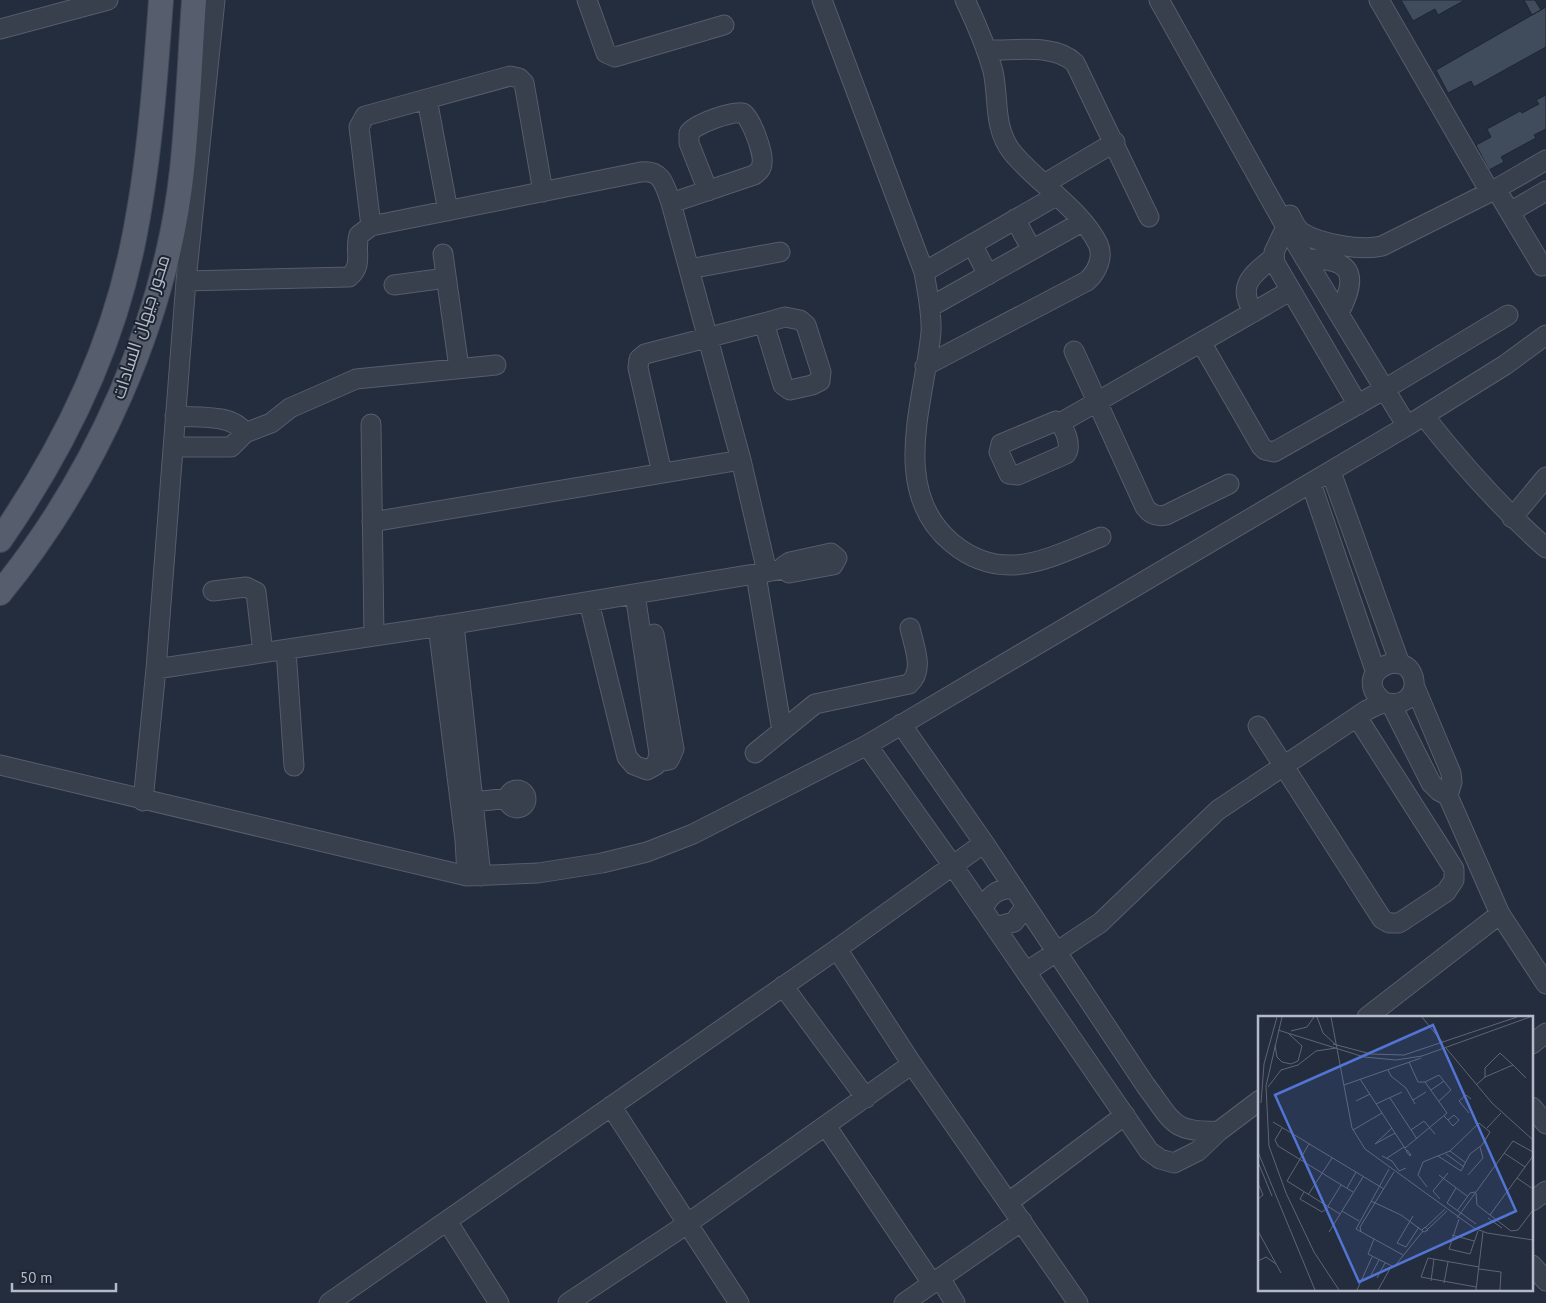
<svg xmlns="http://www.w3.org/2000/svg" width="1546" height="1303" font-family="'PT Sans',Cairo,sans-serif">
<rect width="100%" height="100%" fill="#242d3d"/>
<path fill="#404b5c" stroke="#1f2634" d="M1401,0h64l-27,15 -3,-6 -22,12z
M1524,0h11l6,10 -9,5z
M1546,7v40l-72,40 -3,-6 -23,12 -12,-23z
M1546,95v34l-12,6 2,3 -35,19 3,5 -15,8 -13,-25 15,-8 -4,-8 33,-18 2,2 17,-9 -3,-4z"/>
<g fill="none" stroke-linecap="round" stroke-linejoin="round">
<defs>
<path id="minor" d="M587,0l19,53 9,4 109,-32
M822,0l102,272c3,19 8,39 7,60 -6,68 -43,158 21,211 51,42 97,15 149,-6
M1159,0l127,227 121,199
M1379,0l111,192
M0,29l108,-29
M987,50c27,1 67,-7 88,13l74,154
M427,99l21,112
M1044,184l71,-42
M1496,189l46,77
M671,203l83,-28c4,-3 8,-6 8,-12 2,-10 -11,-45 -19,-50 -12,-2 -48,11 -54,20v10l19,48
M1510,212l36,-21
M1290,215c3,6 6,13 11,17 18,12 61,19 81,14l114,-57 50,-29
M1015,219l17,31
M371,226l-12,-99 6,-11 145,-40 9,2 5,5 19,109
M1286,227l-12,25 1,11 83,142
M972,244l16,31
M443,254l16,114
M1305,259c46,-1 55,14 34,54
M689,269l91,-17
M924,272l132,-76
M186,281l163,-4c15,-12 5,-26 10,-42l12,-9 270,-54c21,-3 24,14 30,31l70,257 26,112
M394,285l52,-7
M930,307l152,-85
M1254,312c-19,-26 0,-39 19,-54
M785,317l15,3 6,5 15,47 -1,9 -8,4 -22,5 -7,-5 -19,-62z
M1201,342l60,104 4,4 9,2 111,-63 123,-74
M1074,351l71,156c5,7 12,10 21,8l63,-31
M925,366l162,-85c10,-9 17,-24 11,-37 -16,-34 -63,-63 -86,-92 -19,-24 -13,-54 -19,-81 -7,-25 -17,-48 -28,-71
M175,416c22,2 57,-3 70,17
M1424,416c37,47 77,92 122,132
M1056,421c9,4 16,25 10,33l-48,21 -9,-1 -10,-22 2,-8z
M1060,423l230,-132
M371,424l3,212
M173,447h58l14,-14 26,-10 19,-15 66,-29 140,-14
M1331,472l69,192
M662,473l-24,-105 1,-9 6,-5 119,-31
M1311,483l65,190
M1512,518l34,-41
M372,522l369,-62
M831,553l6,5 -4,7 -44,8 -5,-4v-3l6,-4z
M756,575l26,156
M213,591l33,-4 10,5 7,61
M589,602l38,155 7,8 13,5 9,-5 3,-11 -24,-160
M454,624l27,252
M438,626l27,214 2,36
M654,634l20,115 -5,11 -11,2
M286,650l8,116
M156,669l298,-45 330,-55
M1414,685l37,88 1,9 -4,14
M1391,704l40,79 8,8 9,5 52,118 46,70
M901,724l83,119 162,243c27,35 25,47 73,45
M1258,726l124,193 7,4h10l47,-31 8,-12v-11l-97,-152
M867,745l86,121 196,285 11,8 14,4 24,-12 21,-20 41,-31
M755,753l60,-49 94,-20c16,-14 5,-37 1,-56
M0,765l467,111 71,-3 64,-10 45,-11 46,-18 174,-89 540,-319 98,-61 41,-30
M508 799a9 9 0 1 1 18 0a9 9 0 1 1-18 0Z
M143,801l13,-132 30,-388 29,-281
M474,802l35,-4
M983,910c5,-15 16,-23 32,-21
M995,927l19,-5 12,-16
M837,949l75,115 166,239
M1026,972l74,-49 118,-113 149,-100c5,-2 13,-7 18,-7 8,0 12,2 19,-2 7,-4 11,-12 10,-20 -6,-38 -68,-7 -29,22
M783,986l83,112
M1367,1017l133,-103
M1532,1044l14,-11
M611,1106l128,197
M1532,1107l14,17
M826,1126l106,157
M1532,1201l14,-10
M1009,1202l116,-87
M447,1221l52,82
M1532,1265l14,16
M940,1278l15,25
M329,1303l508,-354 147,-106
M568,1303l119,-79 225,-160
M904,1303l118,-82"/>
<path id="major" d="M0,540c61,-88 110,-186 132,-292 17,-81 23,-165 29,-248
M0,593c95,-116 166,-273 182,-423 6,-56 8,-113 12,-170"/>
</defs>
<use href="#minor" stroke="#565d6b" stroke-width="21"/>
<use href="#major" stroke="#414856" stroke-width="26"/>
<use href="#minor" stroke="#383f4d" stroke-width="19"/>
<use href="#major" stroke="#565e6d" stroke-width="24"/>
</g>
<g text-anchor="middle" stroke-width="4" stroke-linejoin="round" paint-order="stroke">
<g font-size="18" fill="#b4bac8" stroke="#1d2432">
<text transform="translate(141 327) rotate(-72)" y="6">محور جيهان السادات</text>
</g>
</g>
<g transform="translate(1258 1016)">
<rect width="275" height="275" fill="#242d3d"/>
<path fill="none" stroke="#5e6575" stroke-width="1" d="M24,1l-16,69 3,60 17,47 28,59 25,38M59,1l6,16 13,12M73,1l21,111 13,21 109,79 13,5 46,7M164,1l21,26M20,14l86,27 32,3 26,-4 108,-39M33,15l16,-4 7,-10M75,28l38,10 33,1 113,-38M17,29l2,12 5,5 9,2 7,-3 4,-15 -13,-12M188,32l46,55 41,37M130,54l3,6 15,12 9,16M227,61v-9l15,-15 13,12M102,63l46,71M167,66l14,-7 12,15 -12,11M86,69l77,-27M218,69l9,-8 28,-12 13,13M10,71l13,-17 17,-5 18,-14 20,-3M173,74l13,-9M132,82l27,41M155,84l13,-8M98,85l14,-7M3,87l3,-39 13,-47M118,88l26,-12M211,97l-10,-12 7,-6 5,4M186,100l4,4 4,5 1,1 6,-6 -5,-5 -6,5M15,106l111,67M24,112l-7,12 3,6 75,46M134,112l-17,16 20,-11M229,112l14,-15M95,114l29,-17M153,114l13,-9 11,13M51,128l-22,37 53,33M147,132l42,-35 -22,-31h-7l-9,-20M149,134l4,5 -1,1 -4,-5zM192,135l16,12M0,136l57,138M246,137l21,14M188,138l18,13M124,140l10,5 7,10 7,-3M129,142l17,-11M0,146l14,34M131,153l-33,60 47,26M181,159l28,21M210,159l15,-17 -3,-11M259,162l16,11M0,167l5,12 -5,4M169,171l-9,-12 5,-13 27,-11 29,-28 11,9 -8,13 -12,9 -9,17 -23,-15M89,172l9,-16M198,172l-9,15 29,21M46,176l-4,7 22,13 7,-5M218,177l1,12 34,26 7,-1 15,-20M50,179l24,-37M182,183l-7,-8 15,-18M113,185l30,14 23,17 4,-2 -3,-3 -3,3M70,190l13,-21M84,195l17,10M199,195l13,-18 5,-1M232,199l43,-59M155,200l-16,27 9,4 13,-20M199,202l56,-77 20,11M230,202l14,10M201,203l-10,30 21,5 8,-23M168,211l19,-18M170,213l19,-18M0,215l23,42M71,216l34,-55M103,216l-1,-5 34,-55M194,219l22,6M116,223l-6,15 26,13 29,-36M0,245l8,-4 10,7M221,253l22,3 -1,18M113,259l8,-15M119,262l8,-15M173,265l3,-22M186,267l4,-21M218,271l-55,-10 7,-19 51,9M99,274l15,-33M120,274l13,-23M218,274l7,-58"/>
<path fill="#5274d2" fill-opacity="0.15" stroke="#5274d2" stroke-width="2.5" d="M175,9l83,186 -157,71 -84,-187z"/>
<rect width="275" height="275" fill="none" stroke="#b4bac8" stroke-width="2.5"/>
</g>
<path d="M12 1283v8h104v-8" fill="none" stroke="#b4bac8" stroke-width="2.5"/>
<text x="20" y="1283" font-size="15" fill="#b4bac8" stroke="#1d2432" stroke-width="4" paint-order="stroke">50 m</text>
</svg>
